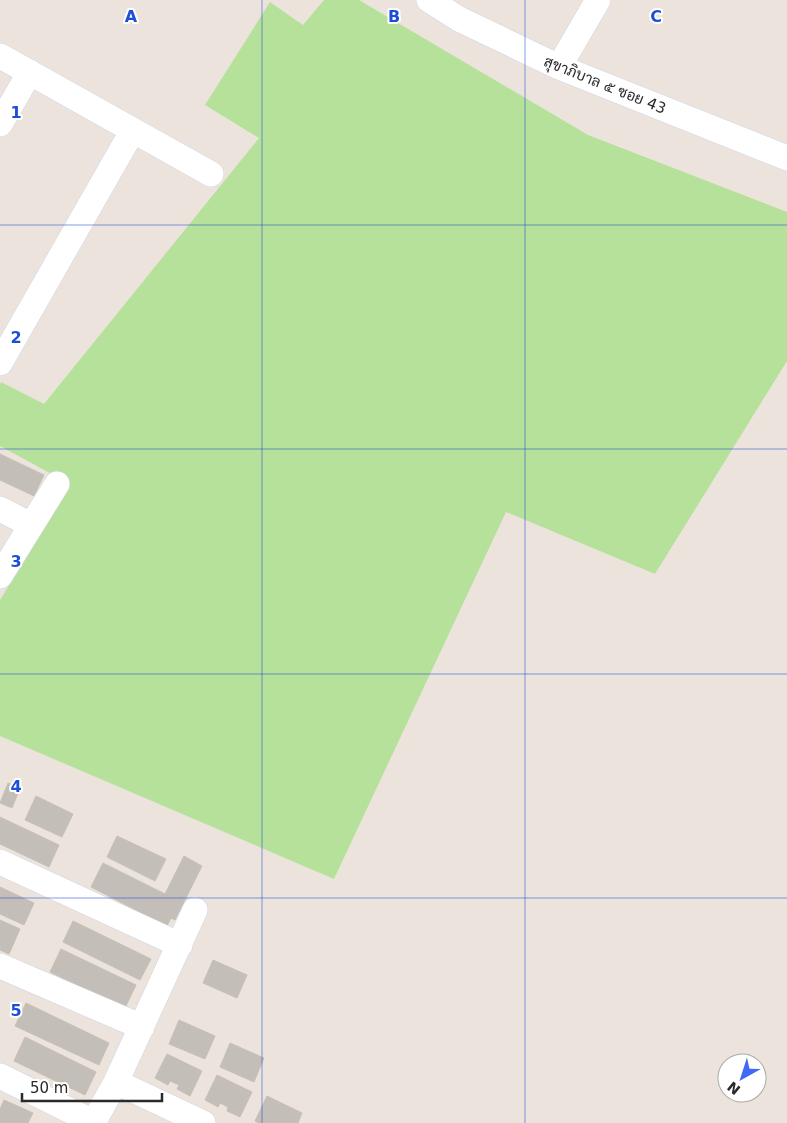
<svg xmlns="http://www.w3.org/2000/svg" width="787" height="1123" font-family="'DejaVu Sans',Sarabun,sans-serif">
<rect width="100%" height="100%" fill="#ece4dc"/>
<path fill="#b5e19a" d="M324,0h35l229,135 199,77v149l-132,213 -149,-62 -172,367 -334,-143v-136l70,-116 -70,-38v-62l1,-2 43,22 215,-266 -54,-33 65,-103 33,23z"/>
<path fill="#c4beb9" stroke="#c7c0b6" d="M0,454l44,21 -10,21 -34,-16z
M8,783l12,5 -8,20 -12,-5z
M36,796l37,18 -11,23 -37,-17z
M0,817l59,28 -10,22 -49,-23z
M117,836l49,23 -11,22 -48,-24z
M184,856l18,10 -27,54 -4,-2 -4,8 -76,-39 12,-24 62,31z
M0,887l34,16 -10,22 -24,-11z
M0,920l20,9 -11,25 -9,-4z
M73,921l78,38 -11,21 -77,-38z
M61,949l75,36 -11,23 -75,-36z
M213,960l34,15 -10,23 -34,-15z
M26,1003l83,40 -10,22 -84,-39z
M179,1020l36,16 -10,23 -36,-15z
M25,1037l71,35 -11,23 -71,-34z
M230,1043l34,15 -10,24 -34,-15z
M167,1054l35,17 -12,25 -13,-7 2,-4 -9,-4 -2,4 -13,-7z
M217,1075l35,17 -12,25 -13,-6 1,-4 -8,-4 -2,4 -13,-7z
M267,1096l35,17 -4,10h-39l-4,-2z
M4,1100l29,13 -5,10h-28v-14z"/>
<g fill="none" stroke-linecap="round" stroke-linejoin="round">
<defs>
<path id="minor" d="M429,0l30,19 100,48 228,91
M0,56l211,118
M559,67l39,-67
M0,124l30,-52
M0,363l133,-233
M0,509l31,16
M0,576l57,-92
M0,862l180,83
M0,966l142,61
M0,1076l93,46
M116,1082l87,41
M93,1123l23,-41 79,-172"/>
</defs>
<use href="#minor" stroke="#d1d5e2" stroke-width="26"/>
<use href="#minor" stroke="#fff" stroke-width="25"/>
</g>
<path fill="none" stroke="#1d4ed8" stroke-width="1" stroke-opacity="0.55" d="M262,0v1123M525,0v1123M0,225h787M0,449h787M0,674h787M0,898h787"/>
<g text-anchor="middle" stroke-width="4" stroke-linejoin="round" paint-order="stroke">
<g font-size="15" fill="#2a2a2a" stroke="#fff">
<text transform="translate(605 85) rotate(22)" y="5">สุขาภิบาล ๕ ซอย 43</text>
</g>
</g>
<g font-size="16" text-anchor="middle" font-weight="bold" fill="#1d4ed8" stroke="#fff" stroke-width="4" stroke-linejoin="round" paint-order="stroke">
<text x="131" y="22">A</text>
<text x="394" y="22">B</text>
<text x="656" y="22">C</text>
<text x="16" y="118">1</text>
<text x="16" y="343">2</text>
<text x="16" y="567">3</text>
<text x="16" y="792">4</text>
<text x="16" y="1016">5</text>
</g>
<g transform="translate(742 1078) rotate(219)"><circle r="24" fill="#ffffff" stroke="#aaaaaa"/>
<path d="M0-4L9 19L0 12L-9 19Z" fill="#406af5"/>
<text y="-8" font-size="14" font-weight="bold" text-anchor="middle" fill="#2a2a2a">N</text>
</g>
<path d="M22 1093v8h140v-8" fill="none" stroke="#2a2a2a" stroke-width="2.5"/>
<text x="30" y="1093" font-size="15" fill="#2a2a2a" stroke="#ffffff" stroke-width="4" paint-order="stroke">50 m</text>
</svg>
